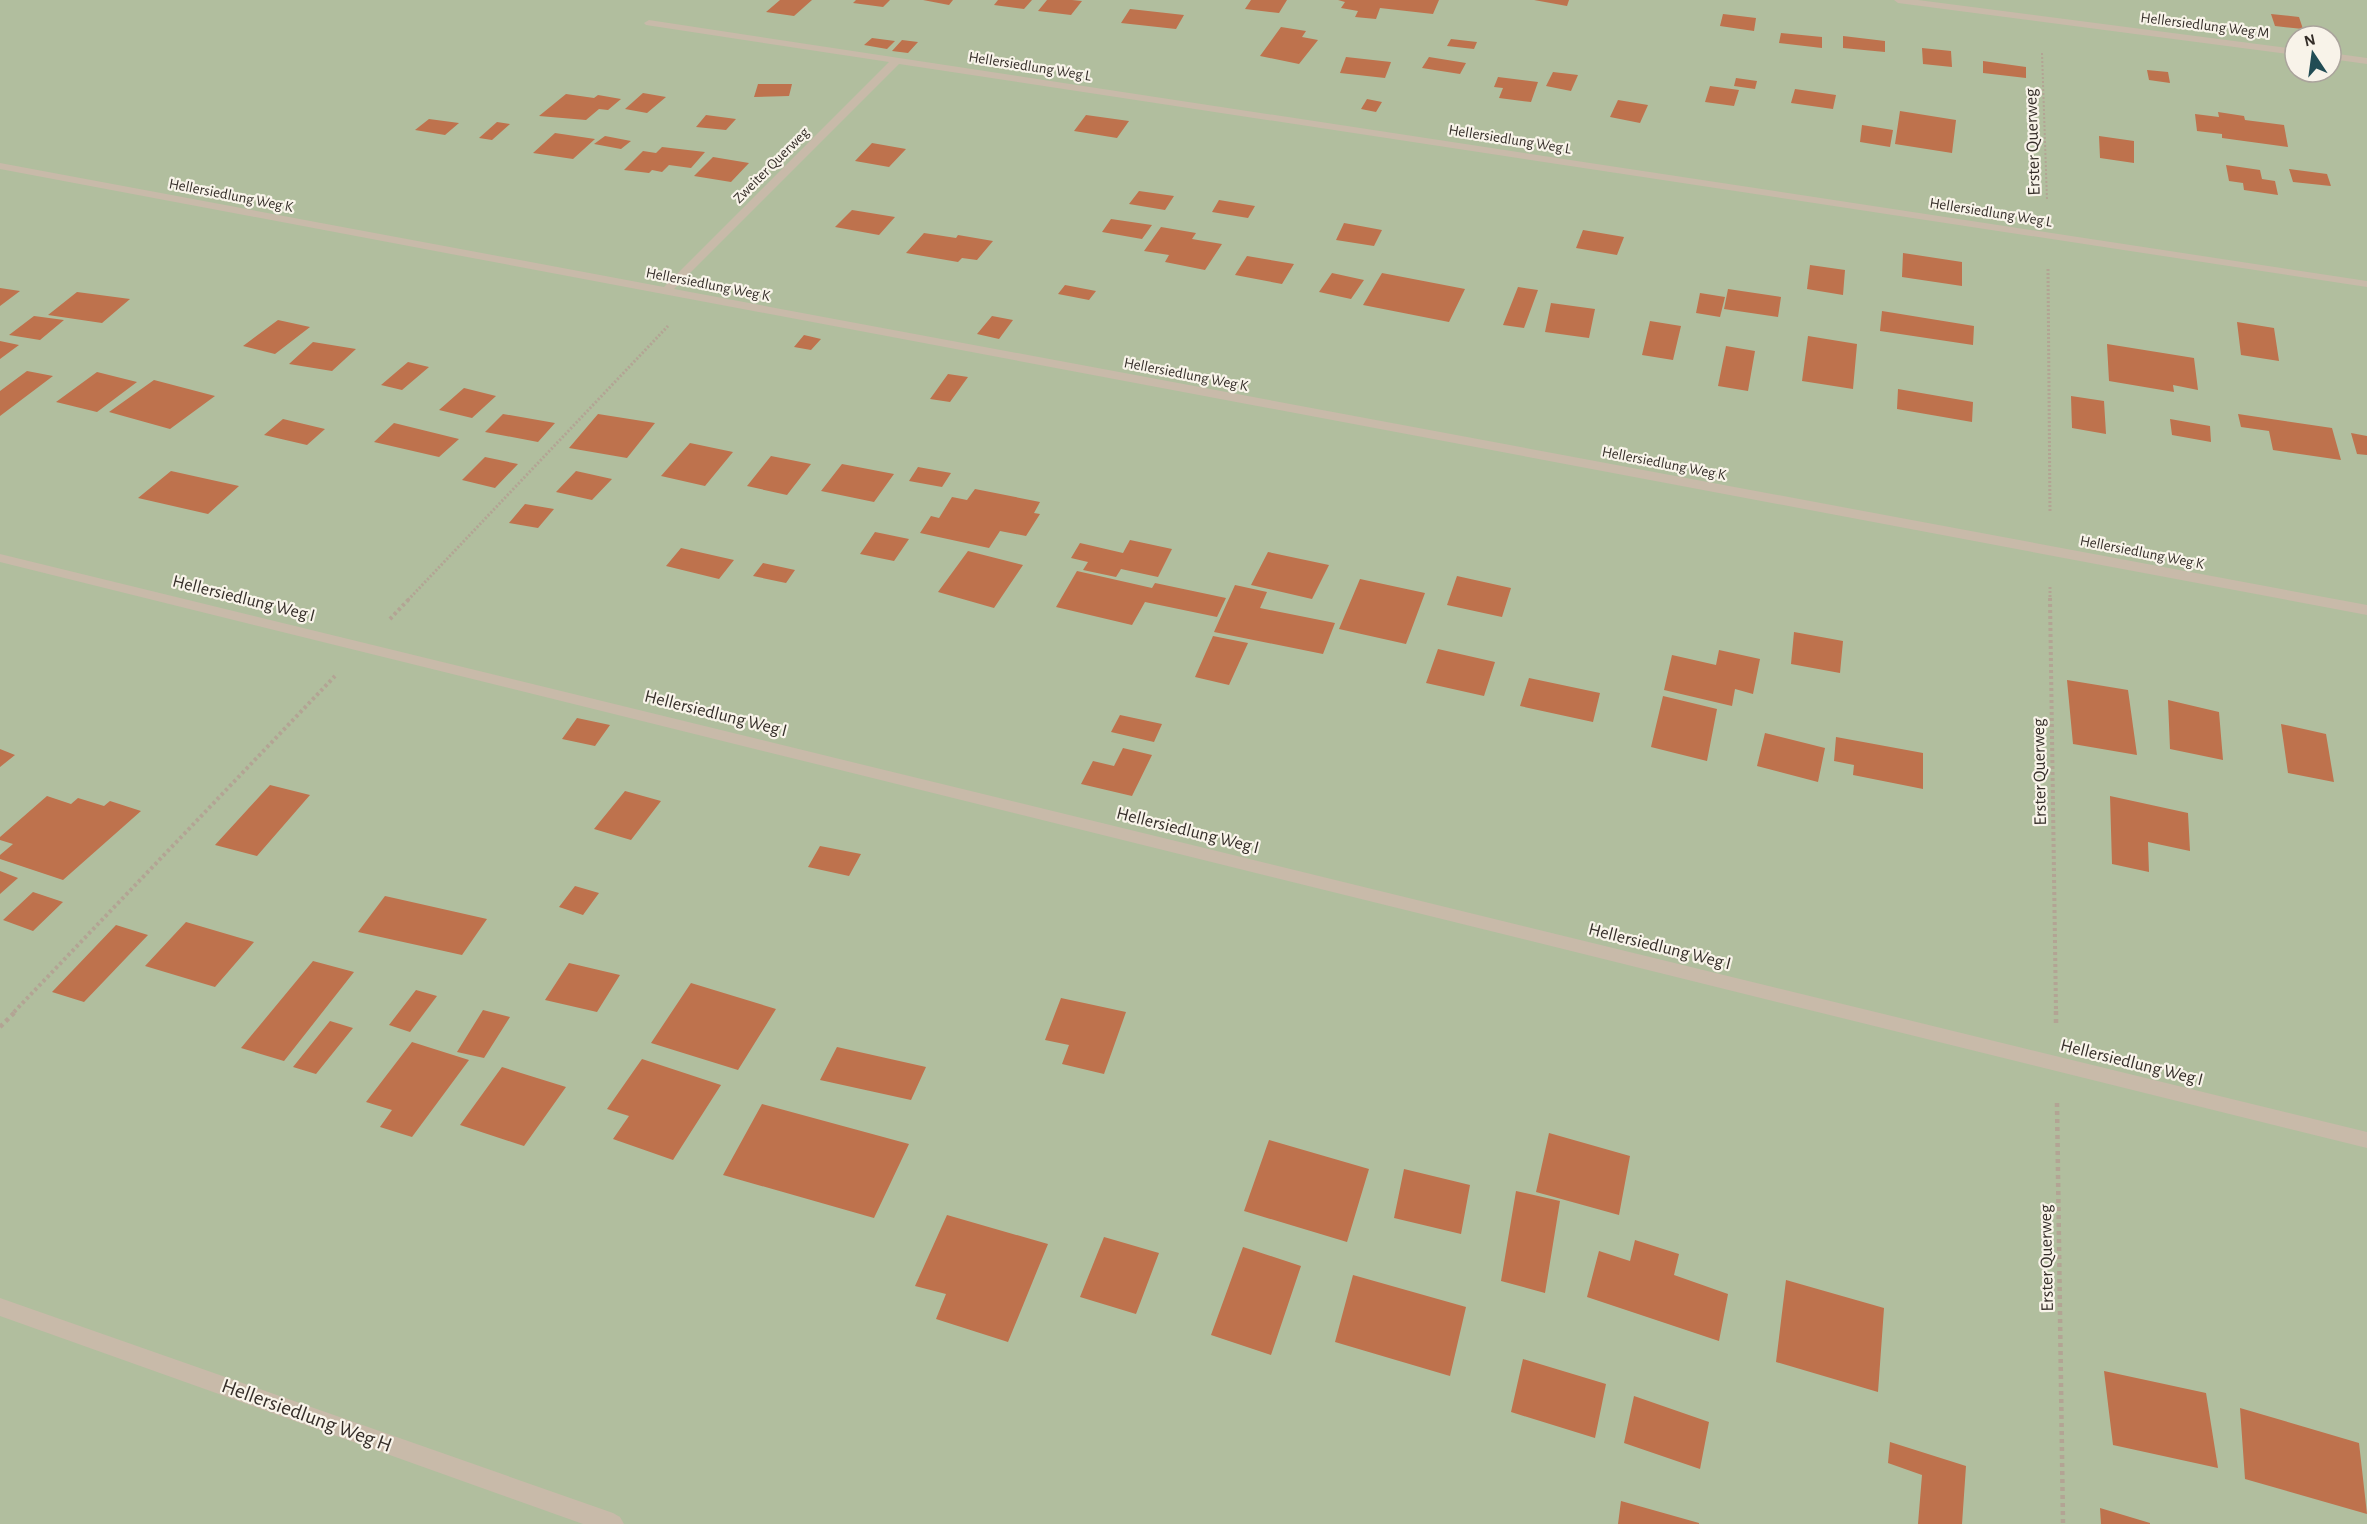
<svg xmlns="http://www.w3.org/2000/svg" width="2367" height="1524" font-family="'Alegreya Sans',sans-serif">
<rect width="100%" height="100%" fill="#f0e9dd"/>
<path fill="#b1be9e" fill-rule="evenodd" d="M0,0h2367v1524h-2367zM2295,36h36v36h-36z"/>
<path fill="#be724d" d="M780,0h32l-18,16 -28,-4z
M856,0h34l-7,7 -30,-4z
M923,0h30l-4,5z
M998,0h34l-8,9 -30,-4z
M1047,0h25l10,1 -11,14 -33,-4z
M1251,0h36l-8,13 -34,-4z
M1338,0h101l-6,14 -53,-6 -4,11 -21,-2 3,-6 -17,-3 4,-6z
M1534,0h35l-2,6z
M1130,9l54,6 -8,14 -55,-6z
M1723,14l33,4 -2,13 -34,-5z
M2271,14l28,3 4,12 -28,-3z
M1281,27l25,4 -4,6 16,3 -19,24 -39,-8z
M1781,33l41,4v11l-43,-5z
M1843,36l42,5v11l-42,-4z
M872,38l23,3 -8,8 -23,-4z
M1451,39l26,3 -3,7 -27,-3z
M902,40l16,2 -10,11 -16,-2z
M1922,48l29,3 1,16 -29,-3z
M1346,57l45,5 -6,16 -45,-5z
M1429,57l37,6 -6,11 -38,-6z
M1983,61l43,6v11l-43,-5z
M2147,70l21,2 2,11 -21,-3z
M1553,72l25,3 -7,16 -25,-5z
M1498,77l40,5 -7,20 -32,-4 4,-10 -9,-1z
M1736,78l21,3 -2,8 -21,-3z
M758,84h34l-3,12 -35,1z
M1710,86l29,4 -5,16 -29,-4z
M1795,89l41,6 -3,14 -42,-6z
M643,93l23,4 -19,16 -22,-4z
M566,94l28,4 4,-3 23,4 -13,11 -9,-1 -13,11 -47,-4z
M1367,99l15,3 -6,10 -15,-3z
M1618,100l30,5 -8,18 -30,-6z
M1900,111l56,9 -4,33 -57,-9z
M2218,112l26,4 1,4 39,5 4,22 -66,-9v-4l-25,-3 -2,-17 24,3z
M706,115l30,4 -10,11 -30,-3z
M1086,115l43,6 -12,17 -43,-7z
M429,119l30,4 -14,12 -30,-5z
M497,122l13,2 -18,16 -13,-2z
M1862,125l31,5 -3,17 -30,-5z
M555,133l40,6 -22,20 -40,-6z
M605,136l26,5 -10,8 -27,-5z
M2099,136l35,5v22l-34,-5z
M872,143l34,6 -17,18 -34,-6z
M662,147l43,5 -14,16 -22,-3 -7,7 -10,-2 -3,3 -25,-3 19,-19 13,2z
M713,157l36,6 -18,19 -37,-6z
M2226,165l34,5 2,9 13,2 3,14 -34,-5 -1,-7 -14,-2z
M2289,169l38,5 4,12 -38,-4z
M1139,191l35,5 -9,14 -36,-6z
M1219,200l36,6 -7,12 -36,-6z
M852,210l43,7 -16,18 -44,-8z
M1111,219l41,6 -10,14 -40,-7z
M1344,223l38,7 -8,16 -38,-6z
M1161,227l35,6 -4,6 30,5 -17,26 -40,-8 4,-7 -25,-4z
M1583,230l41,7 -7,18 -41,-7z
M924,233l32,5 2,-3 35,6 -16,19 -15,-2 -4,4 -52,-9z
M1903,253l59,9v24l-60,-9z
M1247,256l47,8 -12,20 -47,-9z
M1810,265l35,5 -2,25 -36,-6z
M1332,273l32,7 -13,19 -32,-7z
M1382,273l83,16 -16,33 -86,-17z
M1065,285l31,6 -7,9 -31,-6z
M1518,287l20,3 -14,38 -21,-3z
M0,288l20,3 -20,15z
M1728,289l53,8 -3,20 -54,-8z
M77,292l53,7 -28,24 -54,-8z
M1700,293l25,4 -5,20 -24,-4z
M1551,303l44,6 -6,29 -44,-6z
M1882,311l92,15 -1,19 -93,-14z
M34,316l30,4 -24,20 -31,-5z
M992,316l21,4 -14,19 -22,-5z
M278,320l32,7 -35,27 -32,-8z
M1650,321l31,5 -8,34 -31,-5z
M2237,322l37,6 5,33 -38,-6z
M804,335l17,4 -10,11 -17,-3z
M1808,336l49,8 -4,45 -51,-8z
M0,341l19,4 -19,14z
M313,342l43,7 -24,22 -43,-7z
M2107,344l87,14 4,32 -25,-5 1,7 -65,-11z
M1726,346l29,5 -7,40 -30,-5z
M408,362l21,5 -27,23 -21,-5z
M27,371l26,5 -53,40v-25z
M97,372l40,10 -40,30 -41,-10z
M948,374l20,3 -18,25 -20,-3z
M154,380l61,16 -45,33 -61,-17z
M464,388l32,8 -24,22 -33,-8z
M1898,389l75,13 -1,20 -75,-13z
M2071,396l33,5 2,33 -34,-6z
M503,414l52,9 -17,19 -53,-10z
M598,414l57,9 -28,35 -58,-10z
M2238,414l94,14 9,32 -68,-10 -4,-19 -28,-4z
M283,419l42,10 -18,16 -43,-10z
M2170,419l40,7 1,16 -39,-7z
M394,423l65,16 -20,18 -65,-15z
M2351,433l16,3v19l-10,-1z
M690,443l43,9 -28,34 -44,-10z
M771,456l40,8 -24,31 -40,-9z
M485,457l33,7 -23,24 -33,-8z
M842,464l52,10 -20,28 -53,-11z
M918,467l33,6 -9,14 -33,-6z
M171,471l68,15 -31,28 -70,-16z
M576,471l36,8 -20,21 -36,-8z
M975,489l65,13 -6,11 6,1 -14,22 -26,-5 -11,17 -69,-15 11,-17 8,2 13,-21 15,3z
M525,504l29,5 -16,19 -29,-5z
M875,532l34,7 -15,22 -34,-7z
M1130,540l42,9 -14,28 -37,-8 -5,8 -33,-7 5,-8 -17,-4 9,-15 43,10z
M681,548l53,12 -15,19 -53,-13z
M968,551l55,14 -29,43 -56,-16z
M1268,552l61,13 -17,34 -61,-14z
M763,563l32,7 -9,13 -33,-7z
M1077,571l75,17 3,-5 71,15 -9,19 -72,-15 -13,23 -76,-18z
M1457,576l54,12 -9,29 -55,-12z
M1360,579l65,14 -19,51 -67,-15z
M1235,585l32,7 -7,16 75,15 -12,31 -109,-22z
M1794,632l49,9 -3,32 -49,-9z
M1213,636l35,7 -19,42 -34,-8z
M1438,649l57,13 -11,34 -58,-13z
M1719,650l41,9 -7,35 -18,-5 -3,17 -68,-16 8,-35 44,10z
M1529,678l71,15 -7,29 -73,-16z
M2067,680l61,10 9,65 -64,-11z
M1663,696l54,13 -10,52 -56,-14z
M2168,700l51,12 4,48 -53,-11z
M1120,715l42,9 -8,18 -43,-10z
M577,718l33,7 -15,21 -33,-7z
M2281,724l45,10 8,48 -46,-9z
M1765,733l60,15 -7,34 -61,-16z
M1836,737l87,16v36l-70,-14 1,-10 -20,-4z
M1123,748l29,7 -20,41 -51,-12 12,-23 21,5z
M0,749l15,6 -15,12z
M270,785l40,10 -53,61 -42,-11z
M625,791l36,10 -30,39 -37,-11z
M47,796l24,8 7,-6 26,8 6,-5 31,10 -78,69 -63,-21v-4l13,-11 -13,-4v-3z
M2110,796l78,17 2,38 -42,-9 1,30 -37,-8z
M820,846l41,8 -12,22 -41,-9z
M0,871l18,7 -18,16z
M575,886l24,7 -16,22 -24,-8z
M33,892l30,10 -30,29 -30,-11z
M385,896l102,23 -25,36 -104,-23z
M186,922l68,20 -39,45 -70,-21z
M116,925l32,10 -64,67 -32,-10z
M313,961l41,11 -70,89 -43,-13z
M569,963l51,12 -23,37 -52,-12z
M691,983l85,26 -38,61 -87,-27z
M416,990l21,6 -27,36 -21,-7z
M1061,998l65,14 -22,62 -42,-10 7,-19 -24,-5z
M483,1010l27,7 -26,41 -27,-6z
M330,1021l23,7 -37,46 -23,-7z
M412,1042l57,18 -57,77 -32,-10 12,-17 -26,-8z
M837,1047l89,20 -15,33 -91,-20z
M642,1059l79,26 -48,75 -60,-21 16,-23 -22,-7z
M502,1067l64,20 -42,59 -64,-21z
M762,1104l147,40 -35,74 -151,-43z
M1549,1133l81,23 -11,59 -83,-23z
M1269,1140l100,29 -22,73 -103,-31z
M1404,1169l66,16 -9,49 -67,-16z
M1516,1191l44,10 -15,92 -44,-12z
M947,1215l101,29 -40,98 -72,-23 10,-25 -31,-8z
M1104,1237l55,16 -23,61 -56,-17z
M1635,1240l44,14 -5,21 54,19 -9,47 -132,-44 12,-46 31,10z
M1243,1247l58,19 -30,89 -60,-20z
M1353,1275l113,32 -16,69 -115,-34z
M1786,1280l98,28 -6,84 -102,-30z
M1523,1359l83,25 -11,54 -84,-26z
M2104,1371l102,22 12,75 -105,-23z
M1634,1396l75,26 -9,47 -76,-26z
M2240,1408l119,35 8,71 -122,-35z
M1890,1442l76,24 -4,58h-44l4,-49 -34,-12z
M1621,1501l78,22v1h-81z
M2100,1508l50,15v1h-49z"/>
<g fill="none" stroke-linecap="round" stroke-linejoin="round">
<path stroke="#b3a494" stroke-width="2" stroke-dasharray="2 2" stroke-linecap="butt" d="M2042,53l5,148"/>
<path stroke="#b3a494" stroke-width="3" stroke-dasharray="2 2" stroke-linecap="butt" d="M2048,269l2,244
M2050,587v13
M408,600l260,-274"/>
<path stroke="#b3a494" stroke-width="4" stroke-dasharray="3 3" stroke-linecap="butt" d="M2050,598l6,414
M390,619l20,-21
M14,1012l321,-336"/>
<path stroke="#b3a494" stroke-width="4.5" stroke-dasharray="4 4" stroke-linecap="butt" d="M2056,1011v12
M0,1027l16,-16
M2057,1103l6,421"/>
<path fill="#c8baa9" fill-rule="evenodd" d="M1894,0h24l377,49v6l-397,-52z
M649,20l1718,261v6l-1468,-223 -225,225 1693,316v10l-2367,-446v-6l664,124 225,-225 -243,-37 -2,-2z
M2331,53l36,5v6l-36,-5z
M0,554l2367,578v16l-2367,-586z
M0,1298l613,215 7,4 4,7h-41l-583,-208z"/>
</g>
<g text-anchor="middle" stroke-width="4.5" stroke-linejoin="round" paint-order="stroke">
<g font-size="15" fill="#352e29" stroke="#f8f3e9">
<text transform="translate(2205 25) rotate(7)" y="5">Hellersiedlung Weg M</text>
<text transform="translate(1030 66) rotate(9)" y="5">Hellersiedlung Weg L</text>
<text transform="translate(1510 139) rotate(9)" y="5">Hellersiedlung Weg L</text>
<text transform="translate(771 165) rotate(-45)" y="5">Zweiter Querweg</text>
<text transform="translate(231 195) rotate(11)" y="5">Hellersiedlung Weg K</text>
<text transform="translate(1991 212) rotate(9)" y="5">Hellersiedlung Weg L</text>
<text transform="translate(708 284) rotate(11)" y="5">Hellersiedlung Weg K</text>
<text transform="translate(1186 374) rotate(11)" y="5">Hellersiedlung Weg K</text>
<text transform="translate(1664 463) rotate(11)" y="5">Hellersiedlung Weg K</text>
<text transform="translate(2142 552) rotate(11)" y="5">Hellersiedlung Weg K</text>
</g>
<g font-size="18" fill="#352e29" stroke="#f8f3e9">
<text transform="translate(2032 142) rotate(-92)" y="6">Erster Querweg</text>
<text transform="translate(244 598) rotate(14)" y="6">Hellersiedlung Weg I</text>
<text transform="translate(716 713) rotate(14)" y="6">Hellersiedlung Weg I</text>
<text transform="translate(2039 772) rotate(-91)" y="6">Erster Querweg</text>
<text transform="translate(1188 830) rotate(14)" y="6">Hellersiedlung Weg I</text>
<text transform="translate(1660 946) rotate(14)" y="6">Hellersiedlung Weg I</text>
<text transform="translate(2132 1062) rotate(14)" y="6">Hellersiedlung Weg I</text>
<text transform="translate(2046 1258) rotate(-91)" y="6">Erster Querweg</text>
</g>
<g font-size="21" fill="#352e29" stroke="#f8f3e9">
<text transform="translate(307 1415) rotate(20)" y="7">Hellersiedlung Weg H</text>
</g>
</g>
<g transform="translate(2313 54) rotate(347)"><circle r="28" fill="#f8f3e9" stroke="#aaa49c" stroke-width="1.5"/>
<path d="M0-4.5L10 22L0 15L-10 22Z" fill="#214c54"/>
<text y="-9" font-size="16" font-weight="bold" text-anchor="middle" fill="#352e29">N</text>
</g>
</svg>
